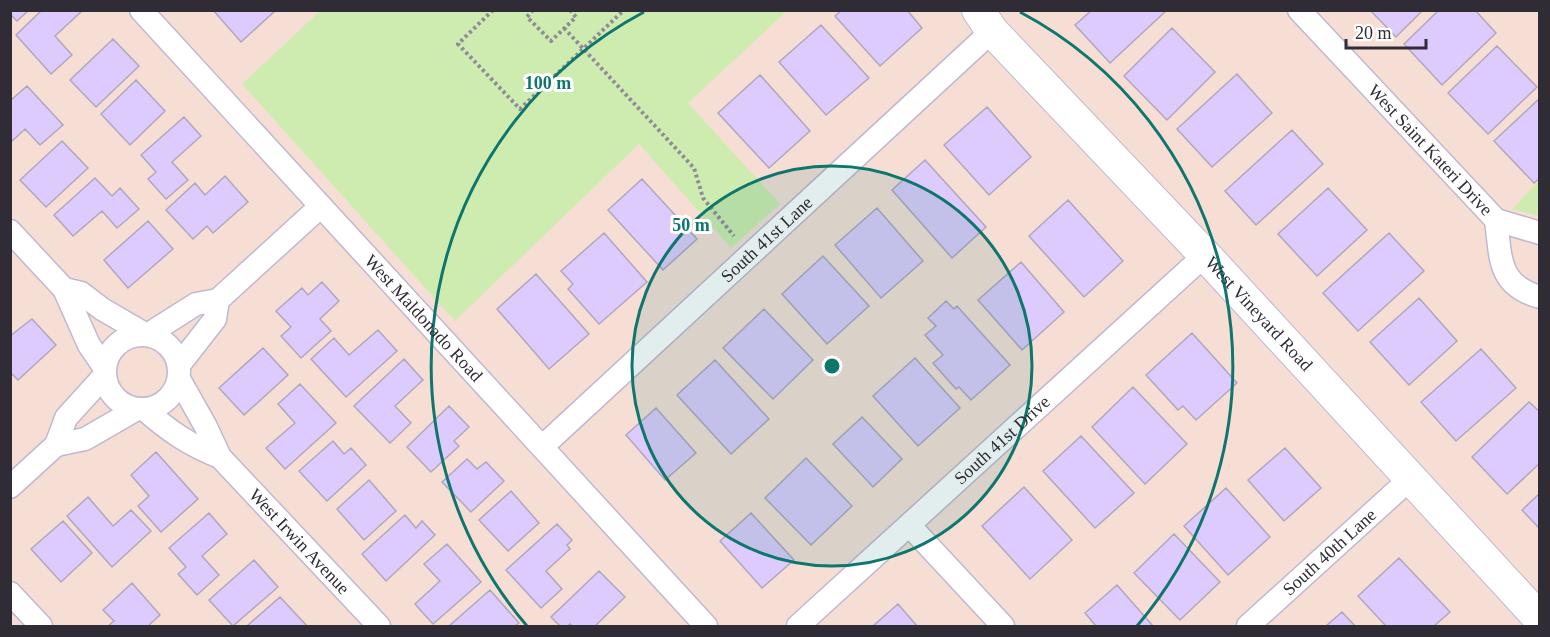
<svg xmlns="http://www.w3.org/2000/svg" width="1550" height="637" font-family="'Times New Roman',serif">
<rect width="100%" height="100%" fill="#f1eafd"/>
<path fill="#f6ded5" d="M11,11h1528v615h-1528z"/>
<path fill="#ceecaf" d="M320,11h467l-99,92 92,101 -49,44 -92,-104 -184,177 -213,-237z
M1539,181v35l-27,-7z"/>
<path fill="#dccbfc" stroke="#afa7be" stroke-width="1.5" d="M10,10h19l-12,11 -7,-7z
M42,10h41l-28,26 17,19 -21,19 -35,-39z
M213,10h63l-35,32z
M842,10h65l15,18 -42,38 -45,-50z
M1092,10h75l-57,53 -35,-38z
M1370,10h53l-27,27z
M1439,10h36l21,23 -54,52 -38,-41z
M821,25l48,53 -43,37 -47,-53z
M1172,28l43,44 -48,48 -43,-44z
M113,39l26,27 -43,41 -26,-27z
M1497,46l40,41 -49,47 -40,-41z
M1237,74l35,39 -60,54 -35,-38z
M760,75l50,56 -41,37 -51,-55z
M136,80l29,31 -35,34 -29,-31z
M27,86l36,39 -23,20 -15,-16 -15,14v-42z
M1540,98v80l-6,5 -40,-42z
M987,107l44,50 -42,38 -45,-50z
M184,117l17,19 -29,26 16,18 -22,19 -18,-20 8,-7 -15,-17z
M1292,130l31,34 -67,61 -31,-34z
M62,141l26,27 -42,39 -26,-27z
M925,160l61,67 -34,31 -60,-68z
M225,176l23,26 -35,31 -6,-7 -14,13 -27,-29 29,-27 10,12z
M95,178l17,18 8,-8 19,21 -22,19 -15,-17 -29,25 -19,-21z
M642,179l55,60 -34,31 -55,-60z
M1328,188l39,42 -50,46 -39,-42z
M1068,200l55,61 -39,36 -55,-61z
M877,208l46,53 -42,37 -46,-53z
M148,221l25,28 -45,39 -24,-28z
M604,233l43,49 -48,42 -31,-35 5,-5 -12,-13z
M1389,233l35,38 -66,60 -35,-38z
M823,256l46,50 -42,38 -45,-50z
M1021,262l43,50 -42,38 -44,-50z
M536,274l53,60 -40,35 -52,-60z
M322,282l17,19 -19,18 11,12 -30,27 -20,-22 10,-9 -15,-16 26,-23 6,7z
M1419,298l38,43 -48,44 -39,-43z
M946,301l8,8 3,-3 53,59 -39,35 -12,-13 -3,2 -23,-26 10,-8 -18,-20 11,-9 -8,-8z
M764,309l49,51 -40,39 -50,-51z
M32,319l24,26 -38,35 -8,-8v-36z
M378,330l19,21 -51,46 -35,-38 23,-21 15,17z
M1192,333l45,50 -41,37 -13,-14 -5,4 -32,-35z
M263,348l25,27 -44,40 -25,-27z
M1481,349l35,39 -60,53 -35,-39z
M915,358l45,50 -42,38 -45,-50z
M404,359l19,21 -28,26 16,17 -21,20 -36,-37z
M715,360l54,59 -38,35 -54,-59z
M300,384l36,39 -51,46 -19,-21 29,-25 -17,-19z
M1133,387l54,57 -42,40 -53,-57z
M1529,402l11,10v51l-33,31 -35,-37z
M449,406l20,21 -15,14 5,5 -28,26 -24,-25z
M656,408l40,45 -31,27 -39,-45z
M862,417l40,42 -29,28 -40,-43z
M1081,436l53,57 -39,35 -52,-57z
M333,441l11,13 7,-6 15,17 -39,36 -28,-30z
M1285,448l36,40 -37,33 -36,-41z
M156,452l42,47 -37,33 -23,-26 11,-10 -18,-21z
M806,458l46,48 -41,39 -46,-47z
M467,459l10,10 9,-7 18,19 -33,31 -29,-30z
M369,480l27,31 -32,29 -27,-31z
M1024,487l48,53 -42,39 -48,-53z
M1226,488l44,49 -42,38 -44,-49z
M511,491l28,32 -31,28 -29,-31z
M1540,493v36l-18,-19z
M88,497l25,29 18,-16 20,21 -39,36 -45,-51z
M209,513l18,21 -25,22 17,19 -22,20 -19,-21 8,-7 -17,-19z
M751,513l43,47 -32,28 -42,-47z
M405,515l11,13 6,-7 13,14 -49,46 -24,-27z
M63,521l29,32 -31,29 -30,-33z
M557,524l15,16 -5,5 3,4 -24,22 16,18 -21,19 -35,-38z
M1174,534l46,48 -40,38 -46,-47z
M447,544l34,38 -48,42 -18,-20 25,-23 -16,-17z
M1399,558l51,54 -16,14h-48l-28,-30z
M254,560l24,27 -45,39 -24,-26z
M599,571l26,26 -30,29h-23l-2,-2 -3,2h-7l-9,-9z
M132,583l28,32 -12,11h-40l6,-5 -11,-11z
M1117,585l36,41h-57l-11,-13z
M490,590l29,33 -4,3h-66z
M280,597l27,29h-60z
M898,604l19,22h-44z
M1342,612l13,14h-29z"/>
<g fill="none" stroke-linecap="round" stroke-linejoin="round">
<defs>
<g id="street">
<path id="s1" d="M141,10l565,616"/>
<path id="s2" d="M1299,10l197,210c5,37 1,65 44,77"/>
<path d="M1496,220l44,13"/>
<path d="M10,231l54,58 25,56 15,22"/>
<path d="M64,289l17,4 21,16 43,25"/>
<circle cx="142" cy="372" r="37"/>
<path d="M147,335l49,-31 22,-4 103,-94"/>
<path d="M179,365l36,-46 3,-19"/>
<path id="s3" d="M179,379l27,48 14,30 159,169"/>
<path d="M144,409c25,22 45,36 76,48"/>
<path d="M56,445l29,-6 52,-30"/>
<path id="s4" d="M542,447l450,-416"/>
<path d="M10,487l46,-42 10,-27 39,-43"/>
<path d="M909,525l94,101"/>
<path d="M10,593l31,33"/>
<path id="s5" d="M798,626l407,-371"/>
<path id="s6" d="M1248,626l163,-148"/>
</g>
<g id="secondary">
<path id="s7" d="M978,10l14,21 213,224 335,364"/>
</g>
</defs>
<use href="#street" stroke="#c0b8cf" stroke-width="25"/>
<use href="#secondary" stroke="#c0b8cf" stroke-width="34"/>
<path stroke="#908b99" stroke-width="4" stroke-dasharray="3 3" stroke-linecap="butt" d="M493,10l-35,34 62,65 104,-99
M533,10l-6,7 24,24 25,-24 -6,-7
M564,28l130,140 9,30 31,38"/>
<use href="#street" stroke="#fff" stroke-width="22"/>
<use href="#secondary" stroke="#fff" stroke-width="32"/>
</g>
<circle cx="832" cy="366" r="200" fill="#0f766e" fill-opacity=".12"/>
<g fill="none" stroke="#0f766e" stroke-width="3">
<circle cx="832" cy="366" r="200"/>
<path d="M527 626A401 401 0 0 1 644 12M1020 12A401 401 0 0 1 1137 626"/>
</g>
<g text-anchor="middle" stroke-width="6" stroke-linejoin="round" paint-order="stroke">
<g font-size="18" fill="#2f2c35" stroke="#fff">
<text dy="6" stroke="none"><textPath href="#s2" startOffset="192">West Saint Kateri Drive</textPath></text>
<text dy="6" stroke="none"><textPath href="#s4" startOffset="306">South 41st Lane</textPath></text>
<text dy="6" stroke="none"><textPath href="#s7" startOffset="414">West Vineyard Road</textPath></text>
<text dy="6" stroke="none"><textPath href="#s1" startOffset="418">West Maldonado Road</textPath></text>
<text dy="6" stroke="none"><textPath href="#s5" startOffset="276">South 41st Drive</textPath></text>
<text dy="6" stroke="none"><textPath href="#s3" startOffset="204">West Irwin Avenue</textPath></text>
<text dy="6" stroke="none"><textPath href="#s6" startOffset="110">South 40th Lane</textPath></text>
</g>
</g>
<circle cx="832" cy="366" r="9" fill="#0f766e" stroke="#fff" stroke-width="3"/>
<g font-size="18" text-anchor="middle" font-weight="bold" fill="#0f766e" stroke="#fff" stroke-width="6" stroke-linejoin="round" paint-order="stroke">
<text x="548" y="89">100 m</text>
<text x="691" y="231">50 m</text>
</g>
<rect width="1550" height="637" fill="none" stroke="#2f2c35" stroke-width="24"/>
<path d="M1346 39v9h80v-9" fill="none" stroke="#2f2c35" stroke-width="3"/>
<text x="1355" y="39" font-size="18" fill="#2f2c35" stroke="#ffffff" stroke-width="4.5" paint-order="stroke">20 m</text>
</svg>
